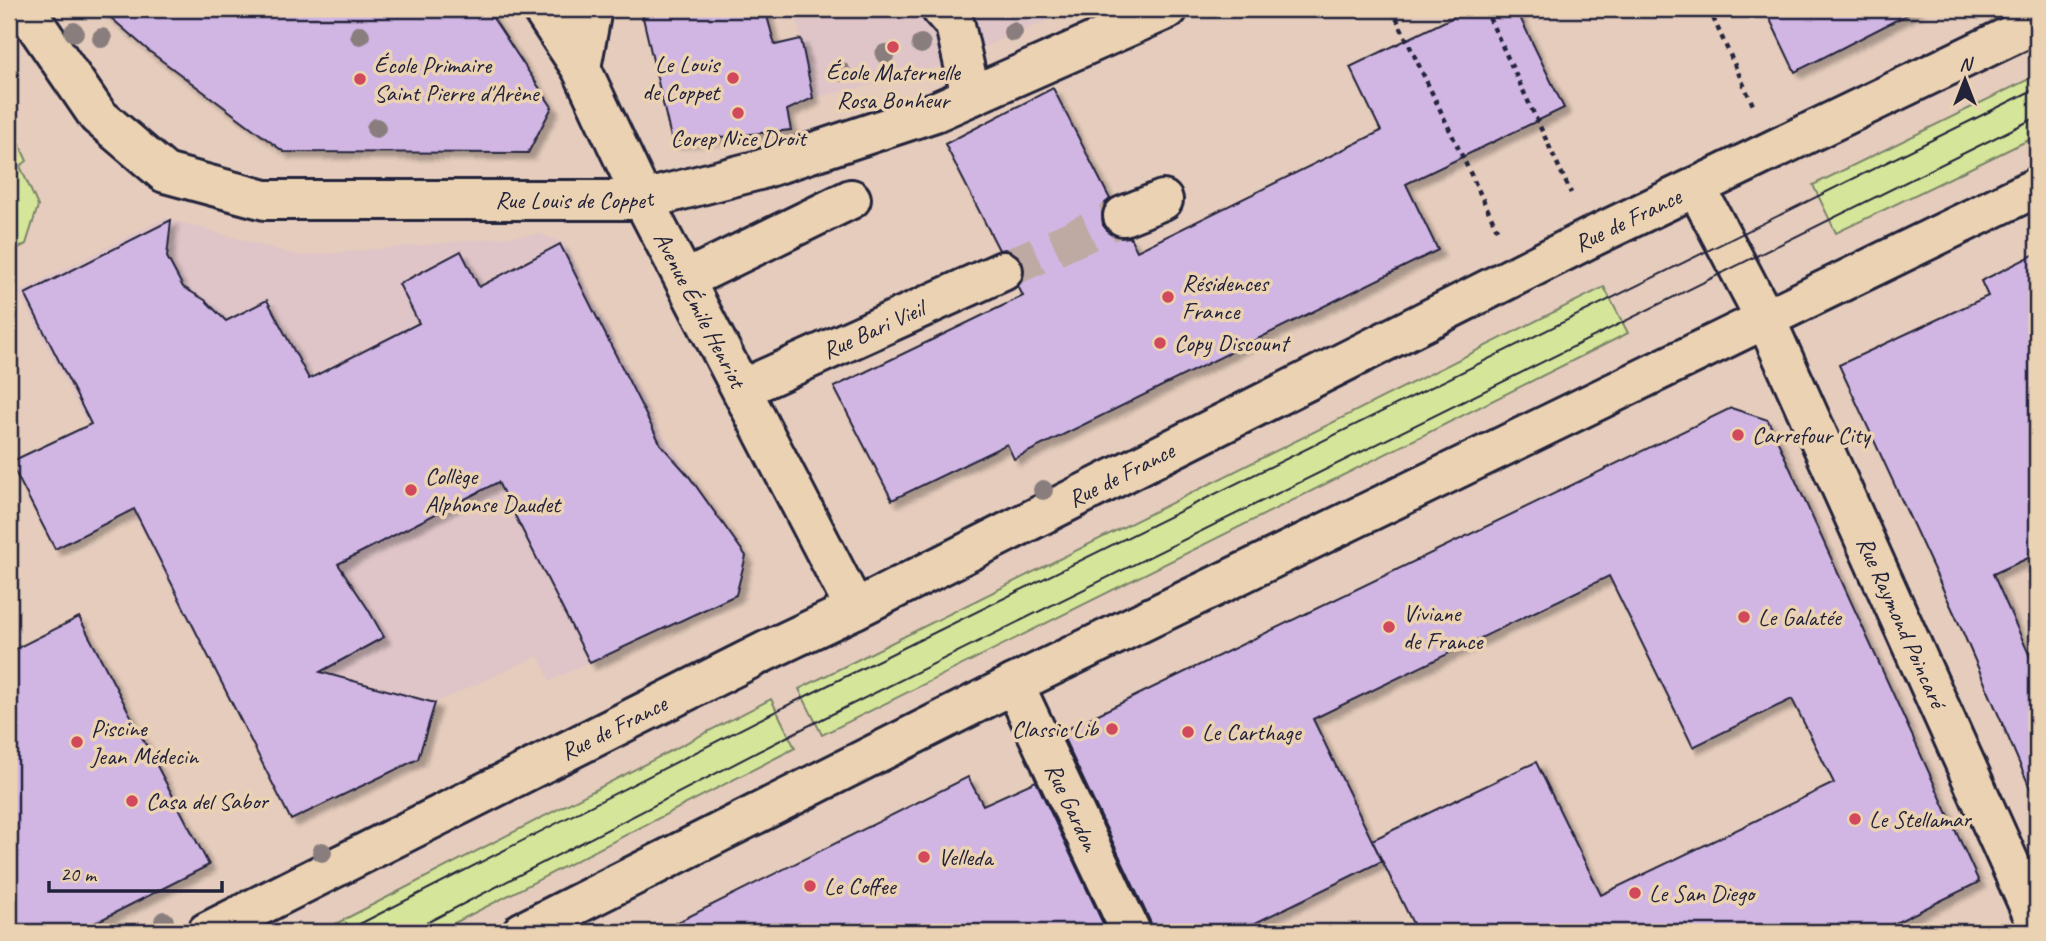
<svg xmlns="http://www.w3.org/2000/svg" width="2046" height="941" font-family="Caveat,sans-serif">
<defs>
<filter id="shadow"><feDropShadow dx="6" dy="6" stdDeviation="2" flood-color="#0004"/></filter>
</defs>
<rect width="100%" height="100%" fill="#e5ccbc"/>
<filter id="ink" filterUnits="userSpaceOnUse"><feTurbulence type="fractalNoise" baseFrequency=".0143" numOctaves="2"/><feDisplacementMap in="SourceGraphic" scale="14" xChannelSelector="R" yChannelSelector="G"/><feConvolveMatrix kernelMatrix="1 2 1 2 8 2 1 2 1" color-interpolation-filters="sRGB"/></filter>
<g filter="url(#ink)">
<path fill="#dfc5c8" d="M795,9h279l-156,66 -105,23z
M165,218l136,38 239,-22 25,9 90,180 91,133 -10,39 -186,86 -12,-25 -103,47 -17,56 -127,61 -272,-528z"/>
<path fill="#d5e69a" stroke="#7c846a" stroke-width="2" d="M2037,75v61l-201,97 -23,-48z
M9,122l18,39 -7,5 18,40 -12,38 -17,9z
M1604,287l24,46 -806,402 -23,-46z
M771,699l24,49 -358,184h-117z"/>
<path fill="#d1b6e4" stroke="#22223b" stroke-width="2" filter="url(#shadow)" d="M101,9h386l65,98 -24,46 -244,-1 -135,-101z
M641,9h124l10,36 26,-6 12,59 -26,12 4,20 -119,12z
M1470,9h46l48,99 -158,76 32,66 -424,209 -7,-15 -115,56 -58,-113 189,-91 -5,-10 7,-12 -2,-13 -8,-8 -9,-4 -7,1 -54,-106 108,-56 57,111 -5,4 -3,9 1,13 7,9 11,4 9,-1 7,14 244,-120 -31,-64z
M1765,9h153l-123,63z
M171,220l-4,37 16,30 22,13 21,21 41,-21 42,79 110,-56 -20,-39 62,-33 18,36 81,-43 101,201 27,30 58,81 -10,39 -146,68 -92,-181 -160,82 30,45 16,28 -64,35 115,31 -17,56 -127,61 -157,-311 -79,40 -45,-87 81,-38 -66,-130z
M2037,253v301l-44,20 44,98v132l-76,-176 -122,-263 149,-69 -7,-15z
M1731,408l37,12 211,462 -102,50h-460l-45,-92 164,-78 65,133 233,-112 -42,-84 -99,48 -84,-171 -296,143 69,142 -145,71h-84l-2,-9 -90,-191z
M79,617l130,248 -132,67h-68v-280z
M968,777l15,28 53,-24 71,151h-449z"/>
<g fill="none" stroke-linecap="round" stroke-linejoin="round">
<path stroke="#beaaa2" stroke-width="38" stroke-dasharray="38 19" stroke-linecap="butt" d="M1003,271l120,-55"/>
<defs>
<g id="minor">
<path id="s1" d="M25,9l73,107 67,57 100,27h378l116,-30 176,-58 233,-103"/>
<path id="s2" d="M542,9l39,59 62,132 212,409"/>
<path d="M941,9l14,16 16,71"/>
<path d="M581,68l11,-59"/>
<path d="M1123,216l40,-16"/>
<path d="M685,280l166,-81"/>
<path id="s3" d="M1766,320l271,604"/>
<path id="s4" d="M742,389l261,-118"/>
<path id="s5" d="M1014,684l117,248"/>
</g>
<g id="major">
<path d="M1696,187l70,133"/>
<path id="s6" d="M207,932l559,-281 89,-42 739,-373 443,-213"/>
<path d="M522,932l492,-248 1023,-497"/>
</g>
</defs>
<use href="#minor" stroke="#22223b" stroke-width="44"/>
<use href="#major" stroke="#22223b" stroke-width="44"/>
<path stroke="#22223b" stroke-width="4.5" stroke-dasharray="5 5" stroke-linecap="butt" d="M1392,9l105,220
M1485,9l86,184
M1709,9l44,96"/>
<use href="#minor" stroke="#ead2b2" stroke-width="38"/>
<use href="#major" stroke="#ead2b2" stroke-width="38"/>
<path stroke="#22223b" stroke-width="2" d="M344,932l446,-228 1247,-616
M409,932l393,-203 1235,-612"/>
</g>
<g fill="#897e7d">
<circle cx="74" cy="32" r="10"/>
<circle cx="1013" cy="32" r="10"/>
<circle cx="360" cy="35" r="10"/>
<circle cx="102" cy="38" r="10"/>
<circle cx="921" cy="44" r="10"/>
<circle cx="885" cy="54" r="10"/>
<circle cx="841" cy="72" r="10"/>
<circle cx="376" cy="128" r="10"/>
<circle cx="1043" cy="490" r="10"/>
<circle cx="322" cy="852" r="10"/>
<circle cx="164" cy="921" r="10"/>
</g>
</g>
<g fill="#d1495b" stroke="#ead2b2" stroke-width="2.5">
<circle cx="893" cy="47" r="7"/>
<circle cx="733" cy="78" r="7"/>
<circle cx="360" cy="79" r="7"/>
<circle cx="738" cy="113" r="7"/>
<circle cx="1168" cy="297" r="7"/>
<circle cx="1160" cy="343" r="7"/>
<circle cx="1738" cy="435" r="7"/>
<circle cx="411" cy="490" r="7"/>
<circle cx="1744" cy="617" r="7"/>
<circle cx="1389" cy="627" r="7"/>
<circle cx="1112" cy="729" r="7"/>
<circle cx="1188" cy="732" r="7"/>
<circle cx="77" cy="742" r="7"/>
<circle cx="132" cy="801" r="7"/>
<circle cx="1855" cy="819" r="7"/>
<circle cx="924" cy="857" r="7"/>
<circle cx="810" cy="886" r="7"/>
<circle cx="1635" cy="893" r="7"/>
</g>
<g text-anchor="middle" stroke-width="7" stroke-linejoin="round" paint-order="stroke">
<g font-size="24" fill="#22223b" stroke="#ead2b2" text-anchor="start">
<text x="719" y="72" text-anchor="end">Le Louis<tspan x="719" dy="28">de Coppet</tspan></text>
<text x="374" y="73">École Primaire<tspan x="374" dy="28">Saint Pierre d'Arène</tspan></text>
<text x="893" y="80" text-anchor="middle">École Maternelle<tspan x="893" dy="28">Rosa Bonheur</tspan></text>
<text x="738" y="146" text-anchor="middle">Corep Nice Droit</text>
<text x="1182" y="291">Résidences<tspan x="1182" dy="28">France</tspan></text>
<text x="1174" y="351">Copy Discount</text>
<text x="1752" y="443">Carrefour City</text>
<text x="425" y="484">Collège<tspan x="425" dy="28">Alphonse Daudet</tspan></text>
<text x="1403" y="621">Viviane<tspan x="1403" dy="28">de France</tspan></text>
<text x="1758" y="625">Le Galatée</text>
<text x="91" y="736">Piscine<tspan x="91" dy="28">Jean Médecin</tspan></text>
<text x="1098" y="737" text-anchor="end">Classic Lib</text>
<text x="1202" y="740">Le Carthage</text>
<text x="146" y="809">Casa del Sabor</text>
<text x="1869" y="827">Le Stellamar</text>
<text x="938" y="865">Velleda</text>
<text x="824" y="894">Le Coffee</text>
<text x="1649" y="901">Le San Diego</text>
</g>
<g font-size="24" fill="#22223b" stroke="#ead2b2">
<text dy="8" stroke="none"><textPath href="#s1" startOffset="630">Rue Louis de Coppet</textPath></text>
<text dy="8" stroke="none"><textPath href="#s6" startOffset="1589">Rue de France</textPath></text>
<text dy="8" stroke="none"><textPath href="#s2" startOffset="340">Avenue Émile Henriot</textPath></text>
<text dy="8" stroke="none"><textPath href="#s4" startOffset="144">Rue Bari Vieil</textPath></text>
<text dy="8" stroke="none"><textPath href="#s6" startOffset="1022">Rue de France</textPath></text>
<text dy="8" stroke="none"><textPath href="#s3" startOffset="331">Rue Raymond Poincaré</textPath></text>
<text dy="8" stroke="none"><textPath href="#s6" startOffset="455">Rue de France</textPath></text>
<text dy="8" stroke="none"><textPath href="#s5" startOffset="136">Rue Gardon</textPath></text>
</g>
</g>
<rect width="2046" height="941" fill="none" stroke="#ead2b2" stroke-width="35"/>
<rect x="18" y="18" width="2011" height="906" fill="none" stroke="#22223b" stroke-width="2.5" filter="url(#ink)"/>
<g transform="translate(1965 80)" stroke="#ead2b2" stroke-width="5" paint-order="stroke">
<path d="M0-5L12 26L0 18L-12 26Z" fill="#22223b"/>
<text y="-10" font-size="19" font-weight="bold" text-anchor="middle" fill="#22223b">N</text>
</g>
<path d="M49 881v10h173v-10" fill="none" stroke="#22223b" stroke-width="3.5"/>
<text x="60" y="881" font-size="21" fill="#22223b" stroke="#ead2b2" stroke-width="5" paint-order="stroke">20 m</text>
</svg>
